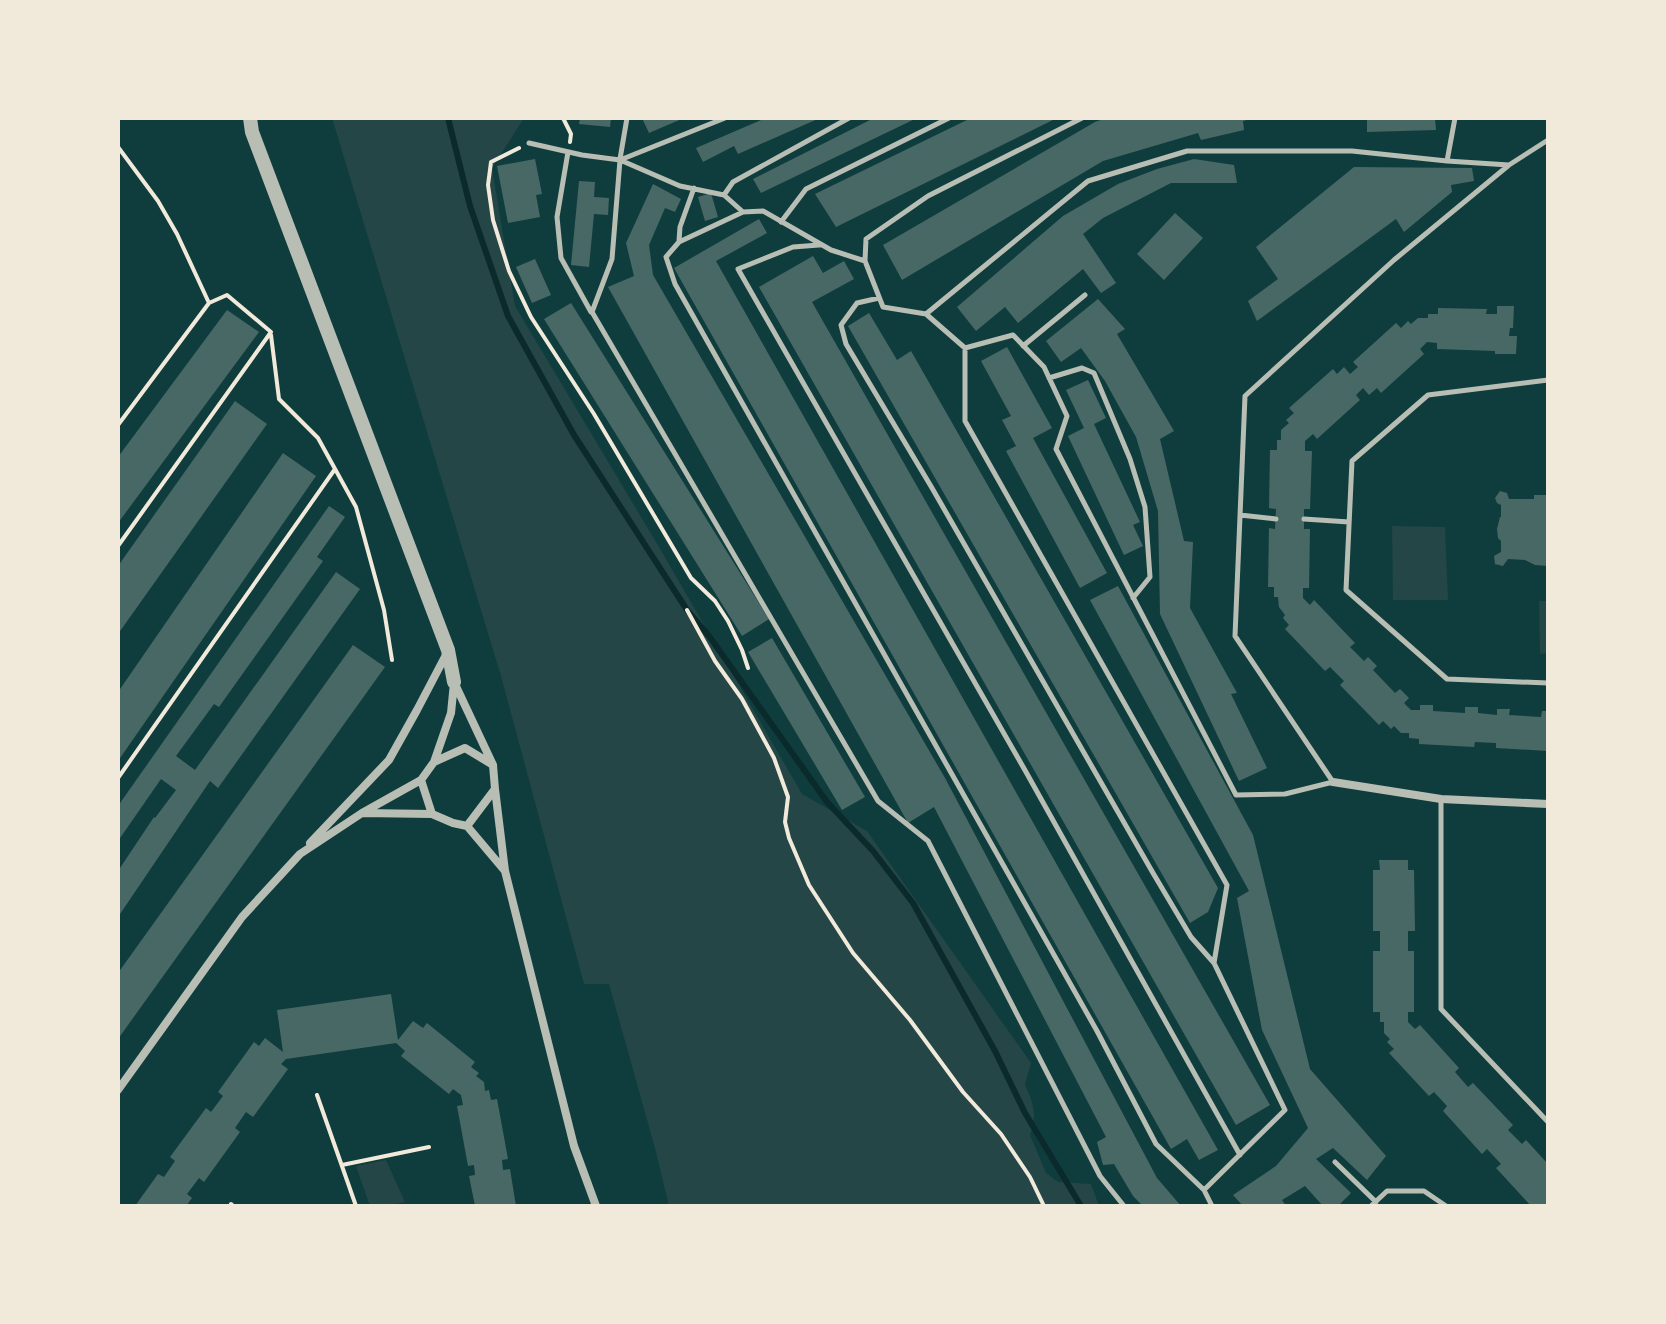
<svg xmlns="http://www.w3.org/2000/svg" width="1666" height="1324" font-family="Lato,sans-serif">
<rect width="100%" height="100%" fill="#0f3d3e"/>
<path fill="#244646" d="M332,118h192l-32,50 23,138 144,241 143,247 65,37 164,232 -6,21c8,20 13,30 5,51l16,38 12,9 33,2 8,22h-430l-14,-58 -46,-164h-25l-83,-308z
M1392,526l53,1 3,73h-55z
M1539,601h9v52l-8,1z
M386,1160l19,42 -18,4h-17l-14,-40z"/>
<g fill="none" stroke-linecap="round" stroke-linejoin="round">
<path stroke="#0a2a2b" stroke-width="6" d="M448,118l22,88 38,110 66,119 113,175 22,26 118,166 46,49 40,52 82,148 30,62 56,93"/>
</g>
<path fill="#486865" d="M580,118h31l-1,9 -31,-3z
M642,118h42l-35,15z
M766,118h54l-82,36 -4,-8 -31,16 -7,-14z
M874,118h43l-156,75 -8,-14z
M971,118h86l-221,109 -21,-33z
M1106,118l145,1 -8,2 1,9 -43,10 -3,-7 -95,28 -201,119 -19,-35 212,-123z
M1367,118l68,1 1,11 -69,2z
M535,159l7,35 -6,1 4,22 -32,6 -11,-57z
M1194,159l40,6 3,18h-66l-68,35 -20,16 33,49 -15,10 -18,-24 -65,54 -13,-16 -29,24 -19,-24 106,-91 55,-32 39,-15z
M1354,167l118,1 2,13 -23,4 1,7 -48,40 -8,-13 -139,102 -9,-20 30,-22 -22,-32z
M579,181l16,1 -1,15 15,1 -1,17 -14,-1 -5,53 -18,-2z
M653,184l28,15 -6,13 -10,-4 -16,37 4,30 292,503 212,400 24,28h-38l-10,-10 -19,-32 -11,1 -6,-23 9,-5 -172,-330 -26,16 -300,-536 26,-11 -8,-33z
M711,193l7,24 -13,4 -7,-24z
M1175,213l28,25 -39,42 -27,-26z
M759,219l8,14 -51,28 502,889 -19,10 -12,-21 -16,10 -497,-881z
M813,256l10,17 21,-12 10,18 -42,23 458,803 -34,20 -477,-838z
M535,259l16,36 -19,8 -16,-36z
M1098,299l27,30 -8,5 57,97 -14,8 24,102 9,1 -3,66 47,85 -6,1 36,74 -28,13 -79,-167 -2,-103 -22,-74 -31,-56 -24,-33 -20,14 -15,-21z
M571,303l198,316 -27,17 -198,-317z
M1497,306h17l-1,22h-3l-1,8h8l-1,18h-21v-3l-58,-2v-6l-10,-1 -7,7 4,5 -43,39 -4,-5 -8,7 -6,-7 -7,7 4,5 -21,19 -22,20 -4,-5 -8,7v10h7l-2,58h-6v20h6l-1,59h-6v10l7,7 4,-5 41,43 -5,4 14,14 4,-4 9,9 -4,4 22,23 5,-4 9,9 -5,5 7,7h9v-5h13v6l32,2v-6h13v6l19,2v-6h13l-1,6 32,2 1,-6h6v40l-52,-3v-5l-21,-1 -1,5 -55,-3v-5l-10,-1v-5h-8l-7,-7 -3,3 -8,-8 -4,4 -39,-40 4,-4 -14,-14 -5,4 -40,-42 4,-4 -6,-7 2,-3 -6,-8 -1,-10h-4v-10h-6l1,-59 6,1 1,-20 -7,-1 1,-58h7v-10h4v-10l8,-7 -3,-3 8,-7 -5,-5 44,-39 4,5 7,-7 6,7 8,-7 -5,-5 43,-39 5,5 7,-7 3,3 7,-6h10v-4h10v-6l49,1 -1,5h11z
M227,310l32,22 -141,191v-66z
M869,313l28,47 14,-9 307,537 -10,24 -18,11 -342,-597z
M1007,347l45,81 -19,10 74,135 -27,15 -74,-137 10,-5 -14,-26 9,-4 -30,-55z
M1088,380l18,38 -12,6 46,98 -7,3 10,21 -19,9 -56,-119 16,-8 -18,-38z
M235,401l32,23 -149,210v-68z
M283,453l33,23 -198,285v-69z
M1500,491l7,2 2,6h25v-4h14v71l-13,-1 -10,-5 -17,-1 -5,7 -8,-2 -1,-8 7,-4v-11l-3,-3 -1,-9 3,-12h1v-12l-4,-2 -2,-5z
M329,506l16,11 -28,40 6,4 -104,146 -5,-3 -38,52 19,14 141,-198 24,17 -142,199 -8,-7 -92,136v-46l36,-54 1,1 21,-28 -15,-11 -43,62v-35z
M1118,586l135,249 57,234 76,87 -19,24 -34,-32 -17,11 35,34 -13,13h-15l-18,-20 -23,14 4,6h-43l-10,-11 43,-29 32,-38 -46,-98 -25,-132 12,-7 -159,-291z
M772,638l93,159 -23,13 -94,-158z
M353,645l32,22 -267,372v-66z
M1379,860h29v10h6l1,61h-7v20h6v61h-6v10l7,7 5,-4 39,43 -4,4 13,15 5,-4 40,42 -5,5 14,14 4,-4 22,24v42h-17l-35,-38 5,-4 -14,-15 -5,5 -39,-43 4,-5 -13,-14 -5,4 -40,-43 5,-4 -7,-7 3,-3 -6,-6v-11h-4v-10h-7v-61h7v-20h-7v-61h7z
M391,994l7,46 15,-19 10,7 4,-5 48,39 -4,5 8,6 -3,3 8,6 1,9 4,-1 2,10 6,-1 11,60 -6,1 1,10 7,-1 6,37h-41l-6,-30 6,-1 -1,-10 -6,1 -11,-60 6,-1 -2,-10 -8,-6 -4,5 -48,-38 4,-5 -9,-8 -110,16 -5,5 7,5 -35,48 -7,-5 -11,16 5,4 -36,50 -5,-4 -12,16 5,4 -6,8h-51l23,-32 6,3 11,-16 -5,-4 36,-49 5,4 12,-16 -5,-4 36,-50 5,4 6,-8 18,14 -6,-42z"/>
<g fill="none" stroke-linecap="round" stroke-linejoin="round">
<path stroke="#f1e9da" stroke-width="4" d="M563,118l8,16 -1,8
M118,147l40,54 19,33 32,69
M519,148l-28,14 -3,23 5,35 16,51 22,46 63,97 97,164 24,23 13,20 14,29 6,18
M271,335l8,64 39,39 38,69 28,103 8,50
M118,425l91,-122 18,-8 44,37 -153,214
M687,610l28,51 27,38 32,59 14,39 -3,25 4,16 20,47 44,68 57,67 53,72 38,42 29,43 14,29
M118,778l217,-309
M317,1095l39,111
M342,1165l87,-18
M231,1204l2,2"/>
<path stroke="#b8beb3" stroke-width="5" d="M725,118l-105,42 -8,99 -20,53 286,489 50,40 172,335 24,30
M1455,118l-8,43 62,4
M529,143l53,12 38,5 60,26 44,9 19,17 20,-1 68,39 34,11 18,46 43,7 39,34 48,-13 31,32 23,49 -11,33 180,346 49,-1 48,-12 -98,-146 10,-240 149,-136 115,-95 39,-25
M568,152l-11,65 4,41 30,54
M620,159l7,-41
M724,195l9,-13 116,-64
M743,212l-64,30 -13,15 9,27 422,747 59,113 48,46 8,16
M781,222l25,-33 143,-71
M679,241l1,-14 14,-39
M819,245l-26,2 -55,22 288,503 214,383
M865,261l1,-22 62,-43 154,-78
M879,298l-22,5 -16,22 5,19 86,144 221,385 38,64 23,26
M926,314l162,-133 99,-30h165l95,10
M1023,346l62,-51
M965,348v73l262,464 -13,78 71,147 -81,80
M1049,378l33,-10 12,5 36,86 15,48 5,70 -17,21
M1548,380l-120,15 -76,66 -6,129 101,89 101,4
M1240,515l36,4
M1304,519l45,3
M1441,799v210l107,113
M1335,1162l41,40
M1371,1206l16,-15h37l22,15"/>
<path stroke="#b8beb3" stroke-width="8" d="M454,682l39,83
M465,748l28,17 2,24 -28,37 -14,-3 -21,-9 -11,-34 13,-18z
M434,762l17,-49 3,-30
M1333,782l108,17 107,5
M495,789l10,82 69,275 22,60
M363,813l69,1
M467,826l38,45
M310,843l79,-83 28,-50 31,-59
M118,1090l124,-173 58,-63 62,-41 59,-33"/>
<path stroke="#b8beb3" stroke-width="14" d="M250,118l2,14 196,518 6,32"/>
</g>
<rect width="1666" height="1324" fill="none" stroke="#f1e9da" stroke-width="240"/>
</svg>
